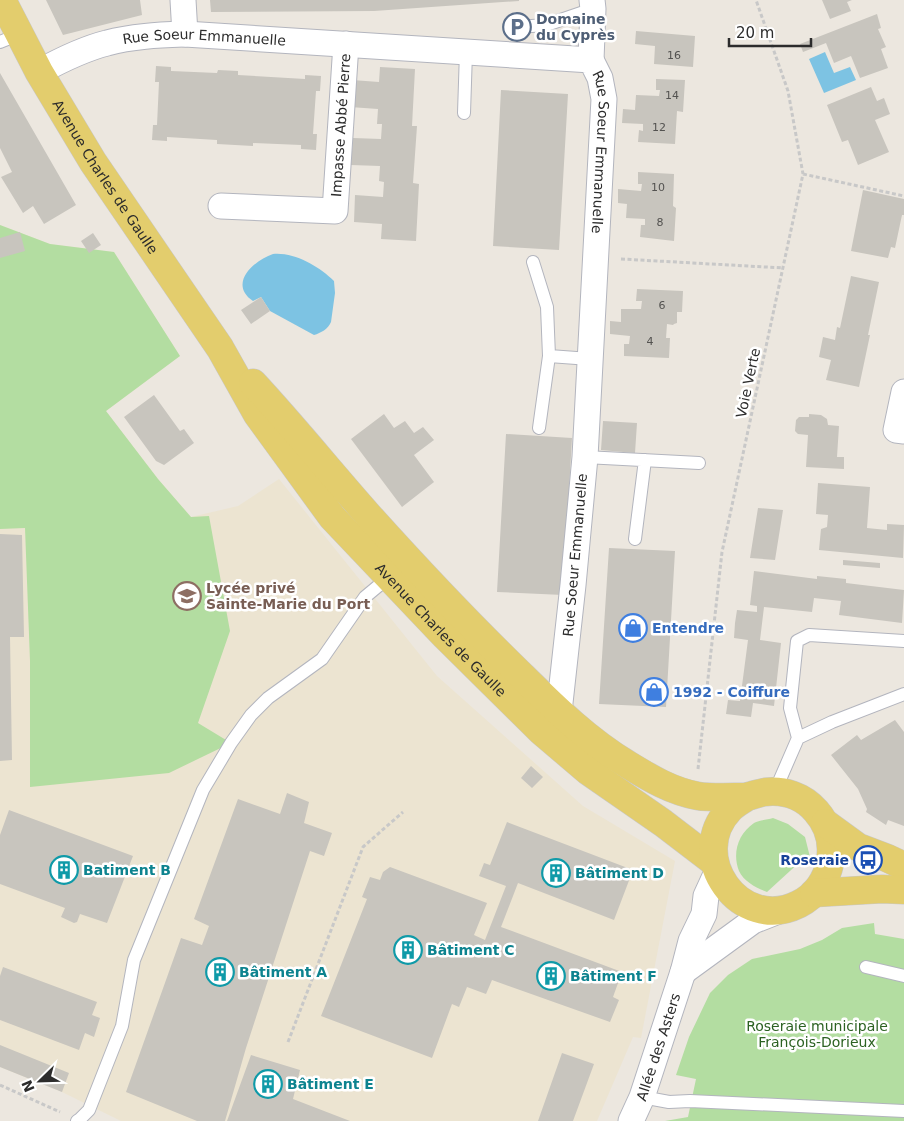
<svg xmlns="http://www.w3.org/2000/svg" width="904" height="1121" font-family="'DejaVu Sans',sans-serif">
<rect width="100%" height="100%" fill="#ece7df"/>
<path fill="#ece4d1" d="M0,225l50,19 64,8 66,104 -74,55 52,68 33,38 47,-11 41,-27 158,197 146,130 92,55 -34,177 -8,-1 -36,84h-476l-59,-29 -62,-25z"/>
<path fill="#b3dda1" d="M0,225l50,19 64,8 66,104 -74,55 52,68 33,38 18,-1 21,115 -32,92 33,20 -62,30 -139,14v-126l-5,-133 -25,1z
M773,818l15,6 17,13 5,20 -8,3 -35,32c-10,-4 -23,-10 -28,-21 -7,-18 -1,-37 15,-48 5,-3 13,-3 19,-5z
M874,923l1,11 29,5v182h-239l23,-4 8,-38 -20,-4 13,-38 21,-44 18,-18 24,-16 48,-10 22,-9 20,-12z"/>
<path fill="#7dc3e3" d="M825,52l9,21 16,-6 6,13 -32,13 -15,-34z
M273,254c21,-2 46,12 61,27l1,12 -4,29c-3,7 -10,11 -17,13l-44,-24 -9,-14 -8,4c-25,-17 0,-40 20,-47z"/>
<path fill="#c8c5be" d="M46,0h94l2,15 -79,20z
M210,0h309v1l-145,10 -163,1z
M822,0h30l-5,2 4,9 -21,8z
M877,14l4,14 -3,1 8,18 -5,2 7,19 -28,10 -9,-22 -17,7 -8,-20 -23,9 -3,-8z
M636,31l59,5 -2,31 -39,-3 1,-18 -20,-2z
M156,66l15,1v4l46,2 1,-3 20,1v4l67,4v-4l16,1 -1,15h-4l-3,43h4l-1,16 -15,-1v-4l-48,-2v3l-36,-2v-4l-50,-3v4l-15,-1 1,-15h4l2,-43h-4z
M380,67l35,2 -3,57h5l-4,57 6,1 -3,57 -35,-2 1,-15 -28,-2 1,-27 28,2 1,-15 -5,-1 1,-15 -29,-1 2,-27 28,1 1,-15h-5l1,-15 -28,-2 2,-27 27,2z
M0,73l76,132 -32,19 -11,-18 -10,7 -22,-36 11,-5 -12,-24z
M656,79l29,1 -2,32 -6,-1 -2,33 -37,-2 1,-12 4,1v-7l-21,-1 1,-14 12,1 1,-15 23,1 1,-6h-4z
M871,87l6,14 7,-3 6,16 -15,6 14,32 -31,13 -10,-25 -6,2 -15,-37z
M501,90l67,4 -9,156 -66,-4z
M638,172l36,2 -1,32 3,2 -2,33 -34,-4 1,-12h4v-6l-19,-1 1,-14 -9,-1v-14l23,2 1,-7h-4z
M863,190l41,9v16h-2l-7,33 -4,-1 -3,11 -37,-7z
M20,232l5,19 -25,7v-20z
M93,233l8,12 -12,8 -8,-12z
M851,276l28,6 -11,53h2l-11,52 -33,-7 5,-20 -12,-3 4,-20 12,3 2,-13 3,1z
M637,289l46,2 -1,21h-5v11l-3,1 -1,1 -6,-1 -1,14h4l-1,20 -45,-2v-12h5l1,-8 -20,-2v-13l11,1v-13h20l1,-8h-6z
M261,297l9,14 -19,13 -10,-14z
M154,395l26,36 4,-2 10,14 -30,22 -8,-4 -32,-44z
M384,414l10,14 11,-7 9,12 9,-6 11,13 -20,15 20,27 -32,25 -51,-68z
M809,414l12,1 6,4 1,6 11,1 -2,31h7v12l-38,-2 2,-32 -10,-1 -3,-3 1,-11 3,-3h10z
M603,421l34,2 -2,30 -34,-3z
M506,434l66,4 -9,157 -66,-3z
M818,483l52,4 -3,41 20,2v-6l17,1 -1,33 -84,-8 2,-21 6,-2 1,-12 -12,-1z
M758,508l25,2 -8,50 -25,-2z
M0,534l22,1 2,102h-14l2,123 -12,1z
M609,548l66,3 -9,156 -67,-3z
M843,560l37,3v5l-37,-3z
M754,571l63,8v-3l29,3v4l58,7 -2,33 -63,-8 2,-14 -27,-3 -2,14 -48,-5 -4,33 21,3 -7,63 -21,-3 -2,14 -25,-3 2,-14 12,1 8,-61 -14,-2 1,-15 2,-13 20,2v-6l-7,-1z
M895,720l9,12v94l-16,-6 -2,5 -20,-13 1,-3 -9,-20 -27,-34 26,-20 4,5z
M531,766l12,11 -11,11 -11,-10z
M287,793l22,9 -5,21 28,10 -8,23 -14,-5 -64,197 -21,73h-28l-71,-29 55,-154 21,7 7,-19 -15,-7 44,-120 42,15z
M9,810l124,46 -26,67 -27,-9 -3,8 -3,1 -13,-6 4,-9 -65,-24v-49z
M507,822l126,48 -19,50 -96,-37 -17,44 121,45 -9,25 6,3 -9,22 -118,-42 -6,14 -19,-7 -8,20 -7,-3 -20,54 -111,-42 46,-117 -5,-2 8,-20 10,3 3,-8 7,-5 97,36 -13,32 11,5 21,-54 -27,-10 5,-13 6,2z
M3,967l94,35 -5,13 8,3 -6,19 -9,-4 -6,17 -79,-30v-44z
M0,1045l69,28 -7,19 -62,-25z
M562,1053l32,11 -21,57h-35z
M251,1055l49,15 -7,29 57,22h-123z"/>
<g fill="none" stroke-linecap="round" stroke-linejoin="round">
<defs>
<path id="service" d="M517,27l29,-2 47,-16
M0,42l20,-8
M464,113l2,-61
M533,262l14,45 2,49
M539,428l10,-72 41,3
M585,457l114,6
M635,539l10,-79
M798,738l-8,-30 7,-67 12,-6 95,6
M798,738l34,-16 72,-28
M775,791l23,-53
M866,967l38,9
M642,1097l27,5 21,-1 214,10
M77,1121l3,-2 9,-9 33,-84 12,-66 69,-170 28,-47 20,-28 17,-17 54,-39 43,-62 24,-20"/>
<g id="minor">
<path d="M183,0l2,34"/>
<path d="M591,60l2,-51 -1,-9"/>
<path id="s1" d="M39,72c22,-12 44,-23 68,-29 25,-7 53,-8 78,-9l406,26 9,18 4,21 -19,358 -12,128 -14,127"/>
<path id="s2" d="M221,206l114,5 11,-167"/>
<path d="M904,392l-8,38 8,1"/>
<path d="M683,972l70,-51 28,-11"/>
<path id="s3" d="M631,1121l11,-24 41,-125 8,-31 13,-27 2,-18 11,-24"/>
</g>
<g id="primary">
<path id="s4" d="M2,0l37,72 54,90 127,186 37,66 75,103 113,119 96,95 47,40 75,52 51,39"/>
<path d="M253,383c40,43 77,89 116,133 45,50 92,100 140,147 37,36 73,74 118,101 23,14 44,27 71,32 12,2 34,1 47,1 6,-1 13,-4 20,-5 19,-2 38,4 51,19 26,29 17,76 -17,93 -59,30 -114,-48 -69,-95 5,-5 12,-9 17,-12"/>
<path d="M825,823l33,24 29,11 17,8"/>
<path d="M814,893l68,-4 22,1"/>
</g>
</defs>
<use href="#service" stroke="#b3b5be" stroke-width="14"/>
<use href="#minor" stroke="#b3b5be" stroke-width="27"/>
<use href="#primary" stroke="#c8c8c8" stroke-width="29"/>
<path stroke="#c8c8c8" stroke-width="3" stroke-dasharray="4 2.5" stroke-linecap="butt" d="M803,174l101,22
M621,259l163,9
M698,769l24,-217 81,-378 -15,-83 -32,-91
M288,1042l75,-195 40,-35
M0,1085l60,27"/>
<use href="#service" stroke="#fff" stroke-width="12"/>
<use href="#minor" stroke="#fff" stroke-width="25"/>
<use href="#primary" stroke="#e3cd6d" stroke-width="28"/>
</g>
<defs>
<symbol id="parking-ring" viewBox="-11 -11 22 22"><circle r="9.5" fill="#fff" stroke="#5c6f8a" stroke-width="1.5"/><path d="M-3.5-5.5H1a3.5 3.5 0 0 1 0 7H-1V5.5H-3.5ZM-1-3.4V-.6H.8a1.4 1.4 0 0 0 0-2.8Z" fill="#5c6f8a"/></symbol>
<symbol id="school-ring" viewBox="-11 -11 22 22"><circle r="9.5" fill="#fff" stroke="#8d6e63" stroke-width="1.5"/><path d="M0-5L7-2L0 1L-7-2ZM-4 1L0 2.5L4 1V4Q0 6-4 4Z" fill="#8d6e63"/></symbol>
<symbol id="shop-ring" viewBox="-11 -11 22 22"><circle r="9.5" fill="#fff" stroke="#3f7fe0" stroke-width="1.5"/><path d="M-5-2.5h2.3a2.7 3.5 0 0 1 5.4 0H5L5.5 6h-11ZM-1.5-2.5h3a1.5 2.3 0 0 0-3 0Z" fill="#3f7fe0"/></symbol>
<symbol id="bus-ring" viewBox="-11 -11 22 22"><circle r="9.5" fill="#fff" stroke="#1a4fb4" stroke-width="1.5"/><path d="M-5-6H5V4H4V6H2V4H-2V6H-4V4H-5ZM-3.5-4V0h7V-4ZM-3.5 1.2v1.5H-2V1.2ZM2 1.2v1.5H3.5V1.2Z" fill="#1a4fb4"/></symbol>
<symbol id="building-ring" viewBox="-11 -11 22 22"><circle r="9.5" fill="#fff" stroke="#0f9aa8" stroke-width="1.5"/><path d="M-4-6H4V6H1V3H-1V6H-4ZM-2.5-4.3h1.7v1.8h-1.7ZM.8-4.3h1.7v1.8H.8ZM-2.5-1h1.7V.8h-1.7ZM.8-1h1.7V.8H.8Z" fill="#0f9aa8"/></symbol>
</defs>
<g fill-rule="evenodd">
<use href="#parking-ring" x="501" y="11" width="32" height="32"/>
<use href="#school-ring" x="171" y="580" width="32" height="32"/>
<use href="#shop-ring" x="617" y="612" width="32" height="32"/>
<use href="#shop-ring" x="638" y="676" width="32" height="32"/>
<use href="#bus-ring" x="852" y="844" width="32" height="32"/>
<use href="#building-ring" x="48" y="854" width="32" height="32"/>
<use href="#building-ring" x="540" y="857" width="32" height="32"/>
<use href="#building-ring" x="392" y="934" width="32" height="32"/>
<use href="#building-ring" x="204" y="956" width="32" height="32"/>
<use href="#building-ring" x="535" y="960" width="32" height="32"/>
<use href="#building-ring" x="252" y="1068" width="32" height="32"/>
</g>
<g text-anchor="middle" stroke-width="5" stroke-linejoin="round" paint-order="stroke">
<g font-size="11" fill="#535250">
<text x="674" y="59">16</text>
<text x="672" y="99">14</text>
<text x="659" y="131">12</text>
<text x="658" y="191">10</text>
<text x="660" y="226">8</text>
<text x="662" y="309">6</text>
<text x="650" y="345">4</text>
</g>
<g font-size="14" font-weight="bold" fill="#4e5e75" stroke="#fff" text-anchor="start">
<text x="536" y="24">Domaine<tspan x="536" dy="16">du Cyprès</tspan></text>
</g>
<g font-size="14" fill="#2c2c2c" stroke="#fff">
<text dy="5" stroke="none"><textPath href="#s1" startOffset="172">Rue Soeur Emmanuelle</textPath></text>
<text dy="5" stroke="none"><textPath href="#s2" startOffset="200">Impasse Abbé Pierre</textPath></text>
<text dy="5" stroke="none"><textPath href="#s1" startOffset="654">Rue Soeur Emmanuelle</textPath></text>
<text dy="5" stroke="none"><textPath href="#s4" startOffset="205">Avenue Charles de Gaulle</textPath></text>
<text transform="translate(748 383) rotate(-78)" y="5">Voie Verte</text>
<text transform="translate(575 555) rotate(-85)" y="5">Rue Soeur Emmanuelle</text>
<text dy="5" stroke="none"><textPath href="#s4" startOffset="771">Avenue Charles de Gaulle</textPath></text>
<text dy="5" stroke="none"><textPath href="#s3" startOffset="79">Allée des Asters</textPath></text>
</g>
<g font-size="14" font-weight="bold" fill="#785e54" stroke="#fff" text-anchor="start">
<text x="206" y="593">Lycée privé<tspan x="206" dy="16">Sainte-Marie du Port</tspan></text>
</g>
<g font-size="14" font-weight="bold" fill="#366cbe" stroke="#fff" text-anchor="start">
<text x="652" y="633">Entendre</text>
<text x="673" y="697">1992 - Coiffure</text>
</g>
<g font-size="14" font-weight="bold" fill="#164399" stroke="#fff" text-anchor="end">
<text x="849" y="865">Roseraie</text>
</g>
<g font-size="14" font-weight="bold" fill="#0d838f" stroke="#fff" text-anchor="start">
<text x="83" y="875">Batiment B</text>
<text x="575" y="878">Bâtiment D</text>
<text x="427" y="955">Bâtiment C</text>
<text x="239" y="977">Bâtiment A</text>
<text x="570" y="981">Bâtiment F</text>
<text x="287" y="1089">Bâtiment E</text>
</g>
<g font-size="14" fill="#2c6222" stroke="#fff">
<text x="817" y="1031">Roseraie municipale<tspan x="817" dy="16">François-Dorieux</tspan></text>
</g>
</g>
<g transform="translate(40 1081) rotate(247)" stroke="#ffffff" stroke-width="4" paint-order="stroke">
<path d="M0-4L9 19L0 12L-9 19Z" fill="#2c2c2c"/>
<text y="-8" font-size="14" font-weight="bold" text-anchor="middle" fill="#2c2c2c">N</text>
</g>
<path d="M729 38v8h82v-8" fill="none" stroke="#2c2c2c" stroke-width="2.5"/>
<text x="736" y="38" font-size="15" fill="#2c2c2c" stroke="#ffffff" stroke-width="4" paint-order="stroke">20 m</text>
</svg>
